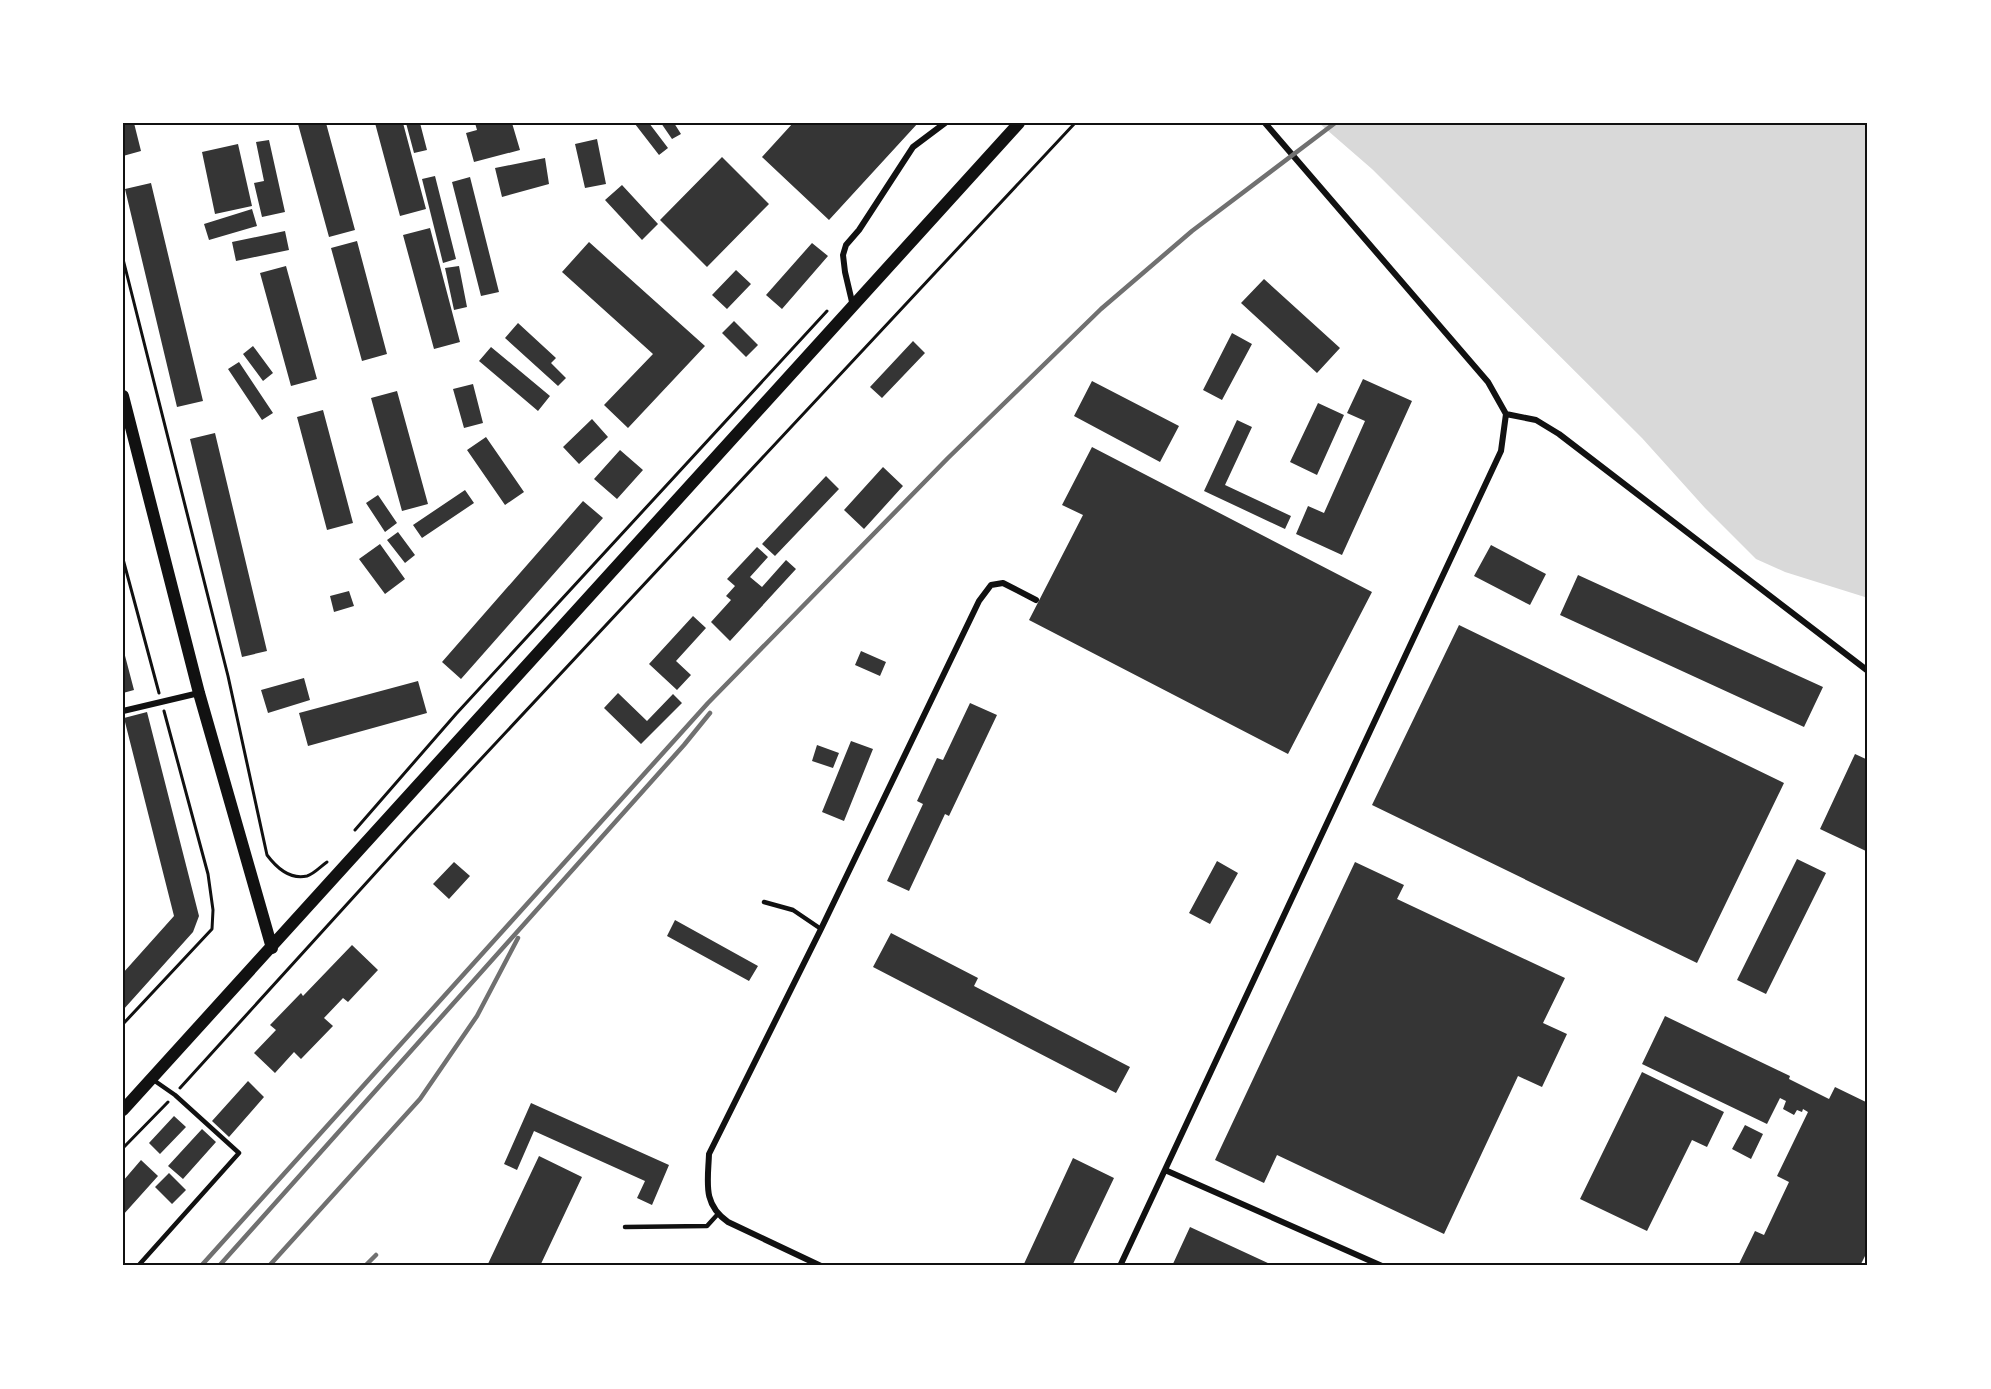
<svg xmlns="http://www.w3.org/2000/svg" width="1991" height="1389" font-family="Spectral,serif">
<rect width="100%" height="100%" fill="#fff"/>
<path fill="#d9d9d9" d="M1319,123h549v475l-83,-26 -29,-13 -51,-51 -63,-70 -270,-269z"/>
<path fill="#353535" d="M123,123h11l7,28 -18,5z
M302,123h24l29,107 -26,7 -31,-113z
M375,123h28l23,86 -26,7z
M406,123h14l7,27 -13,3z
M475,123h37l8,27 -46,12 -8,-29 11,-3z
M637,123h12l19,25 -9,7 -24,-31z
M661,123h13l7,11 -9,5z
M793,123h125l-89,97 -67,-63z
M597,139l9,45 -21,4 -10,-44z
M269,140l16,72 -23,5 -8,-34 10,-2 -8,-39z
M238,144l14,62 -37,8 -13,-62z
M722,157l47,47 -62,63 -47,-47z
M545,158l4,26 -47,13 -7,-29z
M435,176l21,83 -13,4 -21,-84z
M470,177l29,115 -18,4 -29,-114z
M151,183l52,218 -26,6 -52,-218z
M622,185l36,39 -16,16 -37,-40z
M252,209l5,17 -48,14 -5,-16z
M430,228l30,114 -26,7 -31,-114z
M285,231l4,19 -53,11 -4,-19z
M357,241l30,113 -25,7 -31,-113z
M589,242l116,104 -77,82 -24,-23 49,-51 -91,-82z
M812,243l16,13 -46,53 -16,-14z
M286,266l31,113 -26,7 -31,-113z
M459,266l8,41 -13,3 -9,-42z
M736,270l15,14 -24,25 -15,-14z
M1264,279l76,69 -23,25 -76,-70z
M734,321l24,24 -12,12 -24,-24z
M518,323l38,35 -5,5 15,15 -8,8 -53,-48z
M1232,333l20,11 -30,56 -19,-10z
M913,341l12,12 -43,45 -12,-11z
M253,346l20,27 -10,8 -20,-27z
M491,347l59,49 -12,15 -59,-50z
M239,362l34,51 -11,7 -34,-51z
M1363,379l49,22 -70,154 -46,-21 12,-28 16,7 41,-92 -18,-8z
M1092,381l87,45 -19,36 -86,-46z
M473,384l10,39 -19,5 -11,-39z
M397,391l31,113 -26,7 -31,-113z
M1318,403l26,12 -27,60 -27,-13z
M323,410l30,113 -26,7 -30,-113z
M592,419l16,18 -29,27 -16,-17z
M1237,420l15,7 -27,58 66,31 -6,13 -81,-38z
M215,433l52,218 -25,6 -52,-218z
M486,437l38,55 -19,13 -38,-55z
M1092,447l280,145 -84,162 -259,-134 54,-105 -21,-10z
M620,450l23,20 -26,29 -23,-20z
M883,467l20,19 -39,43 -20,-19z
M826,476l13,13 -64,67 -13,-12z
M465,490l9,13 -52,35 -9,-13z
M378,495l19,28 -12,9 -19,-29z
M583,501l20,17 -142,161 -19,-17z
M398,532l17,23 -10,8 -18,-23z
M380,544l25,35 -20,15 -26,-35z
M1491,545l55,29 -16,31 -56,-29z
M757,547l11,10 -18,20 12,10 24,-27 10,9 -66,72 -19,-19 20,-22 -5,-4 9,-10 -8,-7z
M1578,575l245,112 -19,40 -244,-112z
M349,591l5,15 -20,6 -4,-16z
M693,616l13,12 -30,33 15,14 -14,15 -28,-26z
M1459,625l325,158 -87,180 -325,-158z
M123,648l11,42 -11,3z
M861,651l25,11 -6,14 -25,-11z
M304,678l6,22 -42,13 -7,-23z
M418,681l9,32 -119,33 -9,-33z
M618,693l29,28 26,-27 9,9 -41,41 -37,-36z
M970,703l27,12 -48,101 -4,-2 -36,77 -22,-10 36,-77 -6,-3 20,-43 6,2z
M147,712l52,204 -6,16 -70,78v-37l51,-57 -50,-198z
M851,741l22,8 -29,72 -22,-9z
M817,745l22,8 -6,15 -21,-7z
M1855,754l13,6v44l-2,4 2,1v43l-48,-23z
M1797,859l29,14 -60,121 -29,-14z
M1217,861l21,12 -28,51 -21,-11z
M454,862l16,14 -21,23 -16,-15z
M1355,862l49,23 -7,14 168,79 -22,45 24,11 -25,53 -24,-11 -74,158 -167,-79 -13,28 -49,-23z
M675,920l83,46 -9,15 -82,-45z
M891,933l87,45 -4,8 156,81 -14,26 -243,-126z
M352,945l26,25 -30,32 -5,-4 -19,20 9,8 -32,33 -7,-7 -19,21 -21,-20 22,-23 -6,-5 31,-32 2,3z
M1665,1016l125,60 -1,3 40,20 6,-12 33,16v147l-8,16h-122l17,-35 9,4 25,-53 -12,-6 31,-64 -5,-3 -1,3 -5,-2 -3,5 -11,-6 3,-8 -6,-3 -13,26 -125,-60z
M1642,1072l82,40 -17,35 -15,-7 -45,91 -67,-32z
M248,1081l16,16 -35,40 -17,-16z
M531,1103l138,62 -17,40 -15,-7 8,-17 -111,-50 -17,39 -13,-6z
M174,1116l12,11 -26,27 -11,-11z
M1745,1125l18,9 -12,25 -19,-10z
M202,1129l14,13 -33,37 -15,-13z
M539,1156l43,21 -42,89h-53z
M1073,1158l41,20 -42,88h-49z
M141,1160l17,16 -35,39v-34z
M169,1173l17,17 -14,14 -17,-17z
M1190,1227l80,37 -1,2h-97z"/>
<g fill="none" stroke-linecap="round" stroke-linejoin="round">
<path stroke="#111" stroke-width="3" d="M123,259l105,417 39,179c9,12 23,25 40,21 7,-2 14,-10 20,-14
M123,559l36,134
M355,830l101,-116 371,-403
M123,1024l89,-95 1,-19 -5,-36 -44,-163
M180,1088l229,-252 666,-713
M123,1148l45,-46"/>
<path stroke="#111" stroke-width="4.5" d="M764,902l29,8 28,19
M625,1227l82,-1 10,-11
M138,1266l101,-113 -64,-58 -23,-16"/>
<path stroke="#111" stroke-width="6" d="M853,306l-8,-34 -2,-17 3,-10 13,-15 54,-83 32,-24
M1506,414l30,6 23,14 309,237
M123,711l76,-18
M1165,1170l217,96
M821,1266l-93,-44c-26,-18 -20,-40 -19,-68l112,-225 158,-328 12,-16 12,-2 33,17
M1120,1266l381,-815 5,-37 -18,-32 -223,-259"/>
<path stroke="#111" stroke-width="12" d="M123,396l76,297 73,255
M123,1110l896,-987"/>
<path stroke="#707070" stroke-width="4.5" d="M201,1266l507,-563 240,-245 153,-149 91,-78 143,-108
M219,1266l465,-521 26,-32
M269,1266l151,-167 57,-83 41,-78
M365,1266l11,-11"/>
</g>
<rect width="1991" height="1389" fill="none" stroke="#ffffff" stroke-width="249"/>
<rect x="124" y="124" width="1742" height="1140" fill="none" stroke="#111" stroke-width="2"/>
</svg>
